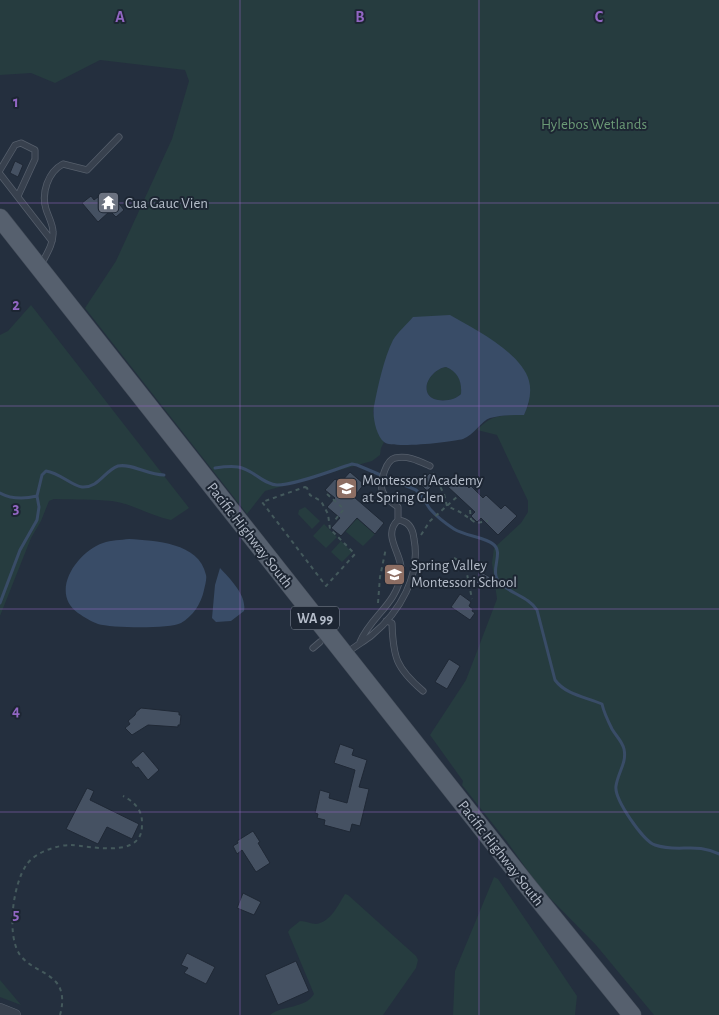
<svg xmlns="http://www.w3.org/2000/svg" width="719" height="1015" font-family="'Alegreya Sans',sans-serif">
<rect width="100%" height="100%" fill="#242f3e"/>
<path fill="#263c3f" d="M0,0h719v1015h-65l-58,-70 -56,-57 -32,-45 -46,-58 1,-4 -33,-46 36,-55 31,-81 -5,-36 2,-15 27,-25 7,-11v-11l-31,-66 -20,-5c16,-17 25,-14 47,-16l5,-11 -135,-64 -15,46 -6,27 6,23 5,7 -3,6 -1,7 -8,6 -107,30 -18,23 -162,-206 31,-47 56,-122 17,-58 -4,-11 -85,-10 -45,23 -24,-10 -31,2z
M31,305l158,203 -18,12c-20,-4 -38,-16 -59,-19 -19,-2 -39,-1 -58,-2l-5,2 -8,20 -10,17 -31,78v-281l8,-4z
M446,367c13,5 16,14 15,27 -6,7 -27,10 -33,0 -6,-12 8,-26 18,-27z
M305,507l15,14 -8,8 -14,-15 1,-4z
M355,517l20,17 -12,12 -18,-15z
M324,524l13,13 -11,11 -13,-12z
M341,541l11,11 -10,10 -11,-10z
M494,877l4,2 79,117 -2,19h-122l2,-44z
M345,894l3,1 68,61 2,4 -2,8 -33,47h-113c12,-10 35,-6 44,-21l-26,-62 2,-3 10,-8c6,0 11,3 16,3 15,-2 22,-19 29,-30z
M0,980l21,25 -21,-8z"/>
<path fill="#394c67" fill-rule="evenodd" d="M450,315c23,13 72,38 79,66 3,11 0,23 -5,34 -11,0 -23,0 -34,3 -9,3 -16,17 -27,21 -11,3 -71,10 -79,3 -8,-6 -12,-27 -10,-36 4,-20 10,-48 19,-66 5,-8 14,-16 20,-23zM446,367c12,5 16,14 15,27 -6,7 -27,10 -33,0 -6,-12 8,-26 18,-27z
M129,539c26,2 70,3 77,36 1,4 -1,10 -2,15 -3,14 -11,26 -23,33 -11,6 -70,5 -83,1 -6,-2 -14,-7 -20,-11 -29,-21 -1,-61 25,-70 8,-3 18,-3 26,-4z
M220,568c10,11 27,27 24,43l-13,10 -15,1 -4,-4 3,-33z"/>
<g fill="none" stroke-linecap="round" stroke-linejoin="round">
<path stroke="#394c67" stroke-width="3" d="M215,468c7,-1 16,-2 23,-1 15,2 24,17 39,18 19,0 56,-15 75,-21l5,1 59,25c7,6 9,12 14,19 7,8 15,14 24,20 11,7 31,8 39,15 12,9 -5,27 7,39 11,11 29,14 37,27l18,70c11,15 31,17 47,24 2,9 6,17 10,25 4,7 10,12 12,20 3,14 -6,23 -8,37 -2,13 27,55 39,59 23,8 41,-3 64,9
M0,493c11,6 25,6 37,3l5,-21 4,-4c14,2 26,15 36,16 17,1 22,-16 36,-21 13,-3 30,9 46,9
M0,603l20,-53 17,-30 2,-13 -2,-11"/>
</g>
<path fill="#455162" stroke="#1f2835" d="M15,161l8,4 -5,12 -8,-4z
M109,191l15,19 -8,7 -6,-6 -12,11 -16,-19 9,-7 3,4 4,-3 2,1z
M350,472l14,12 -10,13 30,26 -9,11 -18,-16 -16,18 -10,-8 9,-10 -13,-11 8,-9 -10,-8 10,-11 5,4z
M430,473l7,8 -10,10 -8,-8z
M457,476l12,12 2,-2 12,12 3,-3 15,14 4,-4 12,11 -19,19 -17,-17 -4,4 -6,-6 4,-4 -28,-26z
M481,572l9,5 -5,10 -9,-4z
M460,594l11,8 -2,4 4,3 -1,2 3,2 -5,7 -19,-13z
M449,659l11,7 -13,23 -12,-7z
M141,708l38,4v3h2l-1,10h-2v2l-30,-2 -16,10 -7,-7 5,-4 -2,-3 7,-6 1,-3z
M340,744l14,5 -2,6 15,5 -8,27 10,2 -9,37 -8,-2 -2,8 -26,-7 1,-5 -8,-2 1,-4 -3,-1 5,-23 10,3 -1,5 18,5 8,-33 -21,-7z
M143,751l16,19 -11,10 -10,-13 -2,1 -5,-6z
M87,788l7,3 -4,9 49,24 -7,15 -25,-12 -9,17 -32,-15z
M253,831l7,11 -2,1 12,20 -14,9 -14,-22 -5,4 -4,-8 5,-3 -1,-2z
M243,893l18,9 -7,13 -17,-7z
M187,953l28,14 -9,17 -22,-11 4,-5 -7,-3z
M296,961l13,30 -31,14 -13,-30z"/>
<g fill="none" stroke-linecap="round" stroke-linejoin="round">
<defs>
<path id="service" d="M0,170l15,-25 6,-2 14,7v9l-17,37
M0,174l52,67
M41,265c5,-10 13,-22 12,-33 0,-8 -5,-16 -7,-23 -5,-16 2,-37 17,-45l24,6 32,-33
M398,520v-13c-6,-4 -14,-10 -16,-17 -2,-9 4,-30 13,-32 13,-3 24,3 35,8
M386,621l6,2c1,34 4,45 31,68
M313,648l7,-6
M347,653c8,-7 18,-12 25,-18 28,-23 49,-60 42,-96 -1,-10 -5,-18 -16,-19 -17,16 6,35 3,54 -4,30 -30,42 -41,68"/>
<path id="minor" d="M0,1009l15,6"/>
<path id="primary" d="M0,218l526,666 106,131"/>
</defs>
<use href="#service" stroke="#565f6c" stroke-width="7"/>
<use href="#minor" stroke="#565f6c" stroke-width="12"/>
<use href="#primary" stroke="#414a57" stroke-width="19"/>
<path stroke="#44595c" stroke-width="2" stroke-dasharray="4 4" stroke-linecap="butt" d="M433,473l11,21 3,12 13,6 16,11 12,-2
M305,487l2,1 3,7 11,6 7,13 2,15 25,25 -29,32 -64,-84z
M327,494l17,15 -9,11
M470,510l1,10
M421,535l9,-14 29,-26
M454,558l11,6 7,35
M378,603l2,-26 6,-29
M60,1015c3,-10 4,-24 -4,-33 -10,-11 -26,-14 -36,-27 -14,-20 -7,-72 7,-91 9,-12 30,-19 44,-19 18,1 63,12 70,-12 1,-3 1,-8 1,-11 0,-13 -9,-21 -19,-26"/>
<use href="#service" stroke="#38414e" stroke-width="5.5"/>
<use href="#minor" stroke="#38414e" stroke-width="11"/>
<use href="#primary" stroke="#56606e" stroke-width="18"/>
</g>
<path fill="none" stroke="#9266c3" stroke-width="1" stroke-opacity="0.55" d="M240,0v1015M479,0v1015M0,203h719M0,406h719M0,609h719M0,812h719"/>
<defs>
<symbol id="temple-square" viewBox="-11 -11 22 22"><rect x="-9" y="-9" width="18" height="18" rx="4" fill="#6b7280" stroke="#1d2633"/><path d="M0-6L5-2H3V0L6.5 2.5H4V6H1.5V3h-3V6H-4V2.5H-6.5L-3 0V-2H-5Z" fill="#fff"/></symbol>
<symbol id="school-square" viewBox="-11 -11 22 22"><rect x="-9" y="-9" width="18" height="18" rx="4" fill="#8d6e63" stroke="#1d2633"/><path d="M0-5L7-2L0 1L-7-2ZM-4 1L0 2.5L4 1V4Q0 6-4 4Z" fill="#fff"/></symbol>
</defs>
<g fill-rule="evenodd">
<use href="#temple-square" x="96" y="190" width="25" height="25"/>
<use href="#school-square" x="334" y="476" width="25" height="25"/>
<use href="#school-square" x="382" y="562" width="25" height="25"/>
</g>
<g text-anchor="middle" stroke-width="4" stroke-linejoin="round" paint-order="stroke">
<rect fill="#1d2633" stroke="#878f9c" stroke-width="1" x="291" y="606.5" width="48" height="23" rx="4"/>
<g font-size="14" font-weight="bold" fill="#b4bcc9">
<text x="315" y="623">WA 99</text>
</g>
<g font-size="15" fill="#6b9a76" stroke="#1d2633">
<text x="594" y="129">Hylebos Wetlands</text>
</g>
<g font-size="15" fill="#b4bcc9" stroke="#1d2633" text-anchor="start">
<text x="125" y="208">Cua Gauc Vien</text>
<text x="362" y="485">Montessori Academy<tspan x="362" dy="17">at Spring Glen</tspan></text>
<text x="411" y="570">Spring Valley<tspan x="411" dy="17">Montessori School</tspan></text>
</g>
<g font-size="15" fill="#b4bcc9" stroke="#1d2633">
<text transform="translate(250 535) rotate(52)" y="5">Pacific Highway South</text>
<text transform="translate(501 853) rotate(52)" y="5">Pacific Highway South</text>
</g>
</g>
<g font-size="16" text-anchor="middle" font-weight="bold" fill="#9266c3" stroke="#1d2633" stroke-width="4" stroke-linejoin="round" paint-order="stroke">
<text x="120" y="22">A</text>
<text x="360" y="22">B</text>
<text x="599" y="22">C</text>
<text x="16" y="107">1</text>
<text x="16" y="310">2</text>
<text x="16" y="513">3</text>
<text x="16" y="716">4</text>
<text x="16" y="919">5</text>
</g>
</svg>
